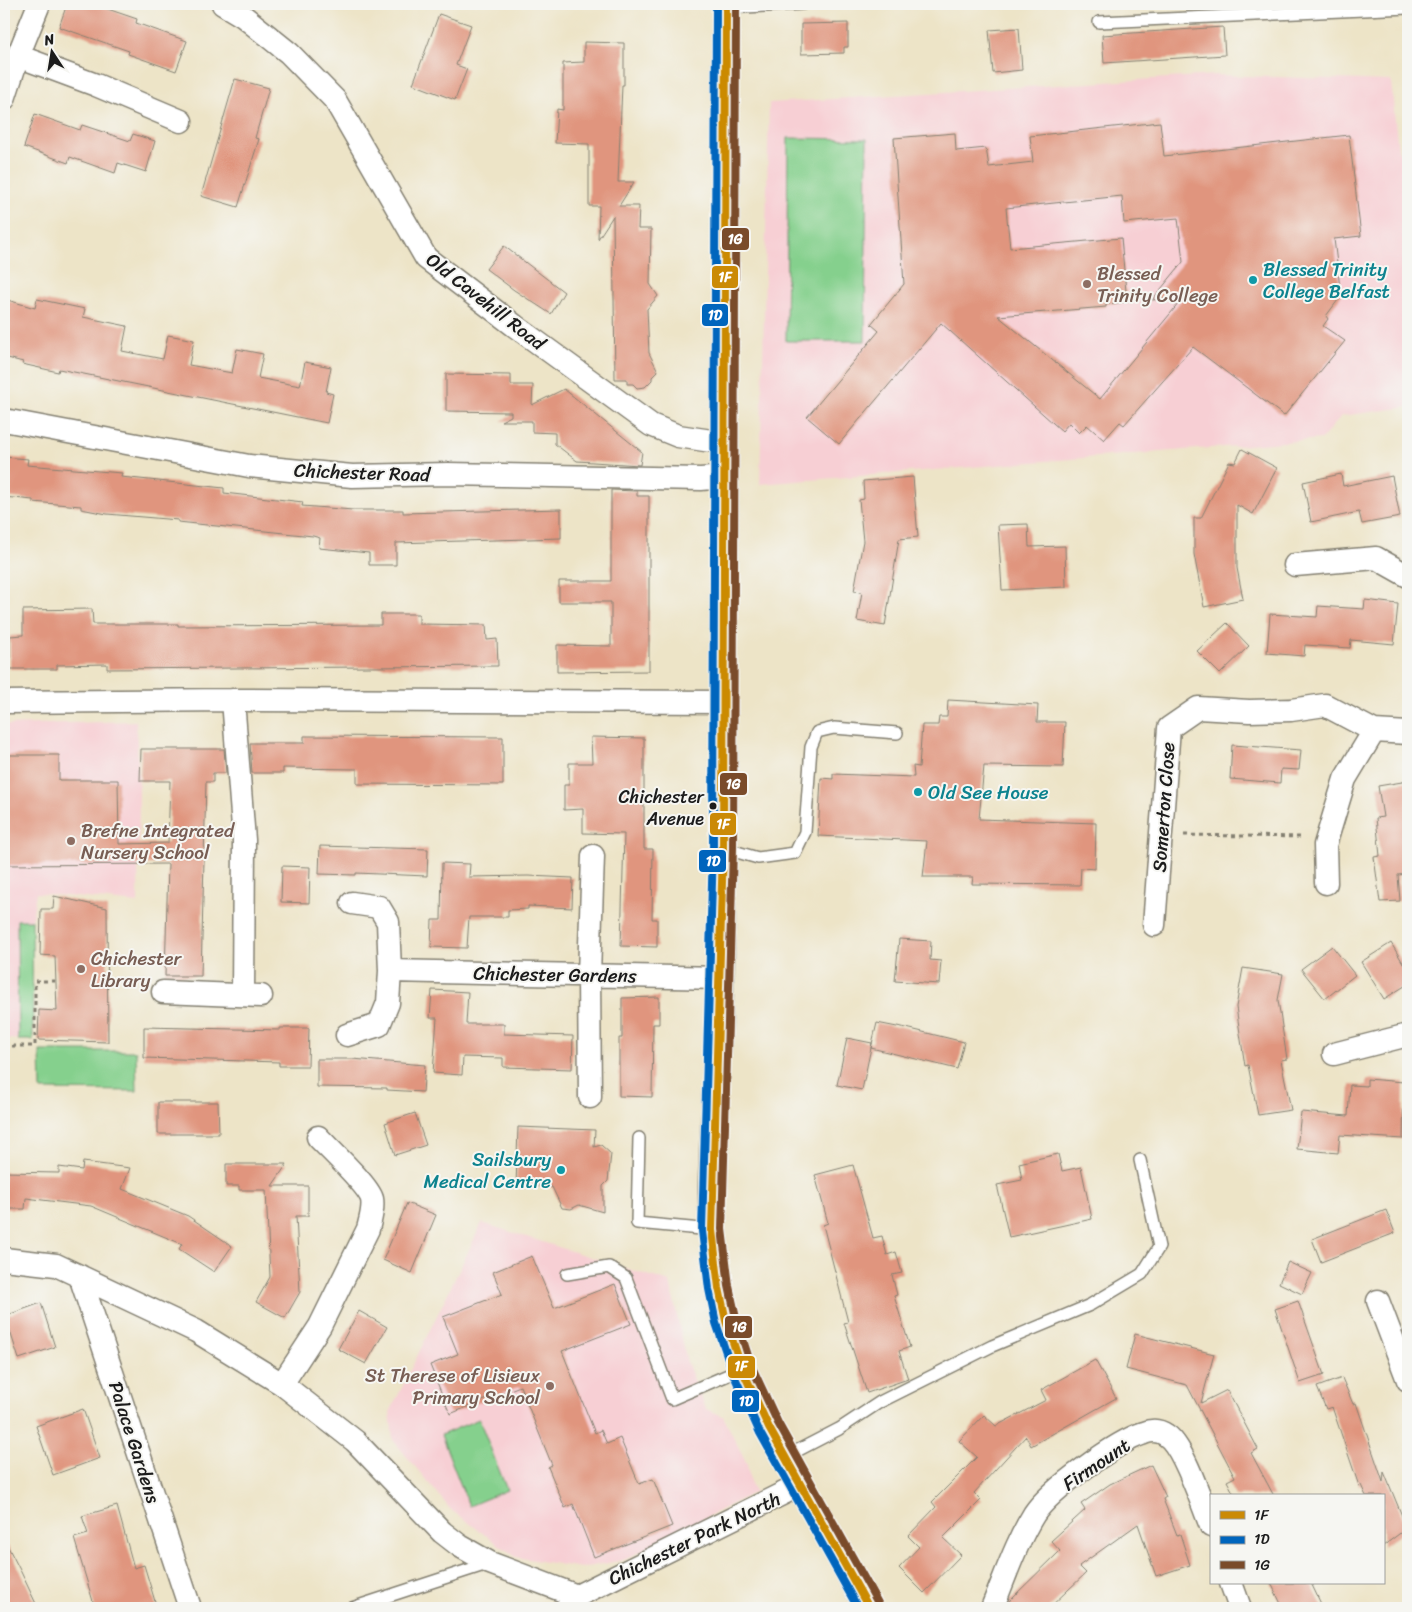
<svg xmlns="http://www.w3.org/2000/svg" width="1412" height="1612" font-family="Sriracha,sans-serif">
<rect width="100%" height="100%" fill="#f6f6f2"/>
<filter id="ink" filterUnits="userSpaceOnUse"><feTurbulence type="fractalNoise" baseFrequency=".02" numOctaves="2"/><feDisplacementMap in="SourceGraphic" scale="10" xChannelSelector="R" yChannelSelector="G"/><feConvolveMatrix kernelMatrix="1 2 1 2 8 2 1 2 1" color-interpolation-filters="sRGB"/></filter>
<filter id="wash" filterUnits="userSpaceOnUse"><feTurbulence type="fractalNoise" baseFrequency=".0096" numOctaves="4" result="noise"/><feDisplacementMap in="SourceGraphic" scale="20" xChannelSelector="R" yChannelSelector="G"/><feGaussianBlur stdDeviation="1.12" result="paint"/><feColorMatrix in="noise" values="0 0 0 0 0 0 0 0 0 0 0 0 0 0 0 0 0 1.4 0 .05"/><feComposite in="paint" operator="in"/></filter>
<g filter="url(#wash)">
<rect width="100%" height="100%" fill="#ede4c7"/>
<path fill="#f7cfd4" d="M1216,75l175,6 7,69 10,12v245l-67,9 -19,23 -562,45 9,-381z
M136,721l3,68 -1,114 -102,-10 -4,27 1,120 -29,-1v-314z
M482,1223l188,59 17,80 19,47 17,7 24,48 3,17 5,11 -131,68 -43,8 -65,-11 -65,-47 -58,-70 -3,-28z"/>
<path fill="#85d08d" stroke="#507654" d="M788,138l79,1 -2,202h-79z
M17,920h15l1,120h-15z
M40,1051h96l1,40 -96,-1z
M479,1419l28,71 -38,16 -28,-71z"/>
<g id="blocks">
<path fill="#e0957e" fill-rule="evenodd" d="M67,4h26l44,15 -1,4 51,18 -11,30 -48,-17 1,-3 -70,-24z
M439,14l32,11 -15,40 11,4 -12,31 -42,-16z
M848,23v24h-4v6l-43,1v-30z
M1223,27l2,28 -121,8 -2,-28z
M1019,28l3,42 -29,3 -4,-43z
M584,42l40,1v42h-2l-4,97h16l-15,24h20l-1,23h13l-1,55 8,12 -11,13 2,44 9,18 -6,6v3l-7,7 -8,1 -4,-4h-6v-5h-12l-2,-163 -15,23 1,-33h-10v-62l-34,-1 2,-34 6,1v-47l21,-1z
M235,79l34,9 -14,50 4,1 -21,68 -37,-11z
M35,114l45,16 2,-5 48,16 3,-7 22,7 -9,31 -28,-9 -3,10 -45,-16 -2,6 -44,-16z
M1160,122l4,34 185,-21 12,101 -27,3 7,57 -15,20 2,3 -5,7 22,15 -61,75 -91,-69 -69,78 -4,-3 -16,18 -17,-15 -8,8 -10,-10 -7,8 -121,-108 -102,121 -32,-27 72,-86 -8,-7 33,-40 -10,-146 61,-5 1,18 30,-3 3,19 44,-5 -3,-26zM1122,196l2,27 54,-5 5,44 -31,38 32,-3 -84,102 -102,-83 108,-9v-3l21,-2 -6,-64 -111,10 -4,-40z
M504,246l60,46 -13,22 -37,-24 -28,-21z
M4,299l31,9 2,-9 48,10 -2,8 44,9 -5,25 41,8 5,-24 26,5 -5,25 43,8 5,-24 26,5 -5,24 42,8 5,-24 26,5 -5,25 7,2 -6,29 -268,-54 -1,3 -36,-8 1,-2 -19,-5z
M446,374l65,1v10h22l-1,20 32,-16 78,63 -2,13 -63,-4 -22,-17v-11l-23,-1v-11h-31l10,-5v-4l-65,-1z
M1242,449l35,19 -24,46 -16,-9v63l6,31 -39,8 -10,-53v-36h7l28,-56 6,1z
M4,457l24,2 -1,6 95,8 -1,4 103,11v5l79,9 -1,4 51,4h50v3l158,-4v29l-165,5v22h-27v-12l-50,-5 1,-10 -7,-2 -135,-14v-2l-71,-6 -26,-5v-3l-48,-4v-2l-29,-3z
M1341,474l2,12 49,-10 8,41 -38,7 -3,-12 -48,10 -8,-40z
M913,477l5,60 -19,2 -14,87 -28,-5 5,-29 -8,-1 9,-50 -4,-41 5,-1 -1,-18z
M611,490l26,1v5h12v175l-92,1v-27l54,1v-44h-52v-21h52z
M1028,524l1,23 36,-1 1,41 -64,3 -4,-65z
M1365,600l33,4 -4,40 -43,-4 -1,8 -45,-3 -1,11 -37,-3 3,-39 47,3 1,-11 46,3z
M92,609l1,15h85v2l203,-1v-11h38v10l67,1 1,15 10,-1 1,27 -391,3v-5l-50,1v4h-47v-33l13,-1v-25z
M1227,623l22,23 -29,28 -23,-23z
M948,700l90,5 -1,17h28l-2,45 -79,-1 -5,53 117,4 -1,46 -14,-1 -1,17 -108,-1 1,-7h-50l4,-36 -109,-5 3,-58 12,1v-5l81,3 -1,-11 6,1 3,-42h16l1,-8h8z
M304,736l199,1v48l-146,-1v-15l-74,-1v5h-31l-2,-30h54z
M591,737l53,1v111h9l-1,70h5v28l-36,-1 3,-112 -41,-1v-24l-19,1v-25h5v-22h23z
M1232,745l69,5 -2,20 -18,-1 -1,14 -50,-4z
M141,749h83l2,24h-13v9h-7l-5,194h-36l3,-112 -164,1v-110h55v25h59l1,64 49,-1 2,-62h-30z
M1408,781v93l-10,1 2,26 -20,1 -6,-45 6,-1 -4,-38 7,-1 -5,-31z
M320,846l108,3 -1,27 -71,-3v2l-37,-1z
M442,863l28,1 -1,13 59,-1 45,2 -1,30 -44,-2v3l-20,1v7h-39l-2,31 -36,-1 1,-27h9z
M282,866l28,1 -1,36 -28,-1z
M54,896l53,12 1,134 -70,-2 1,-30 18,1 -2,-55 -15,-1 1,-46h12z
M899,939l32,2 -1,19 11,1 -2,23 -44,-3z
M1391,943l17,28v13l-24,15 -23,-37z
M1332,946l23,29 -30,24 -24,-30z
M1243,968l40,6 -5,26 9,59 -6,1 10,50 -33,5 -10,-50 -3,1 -9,-59z
M432,990l36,2 -2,32h38v10l69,2 -1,33 -69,-2v-9l-40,-1 -1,18 -29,-2 4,-55h-7z
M659,997v27h-6l-1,73 -33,-1v-58h3v-40z
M877,1023l20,4 1,-1 66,16 -7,27 -86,-21z
M144,1027l136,3v-2h29l-1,38h-29v-4l-135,-4z
M847,1038l25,5 -10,47 -25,-5z
M317,1059h35l73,6 -2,27 -36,-2v-2l-70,-1z
M1367,1079l37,3 -1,57 -63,-4 -2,18 -41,-4 4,-37 47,4 2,-31 17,1z
M158,1102h60l1,32h-61z
M415,1113l11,32 -31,10 -10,-32z
M518,1127l77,3 -1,17 7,-2 10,9 -3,27 -5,5v26l-24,-7 -8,4 -9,-1 -10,-21 -36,-1z
M1058,1154l4,17 19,-4 11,52 -83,18 -12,-52 25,-5 -3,-17z
M83,1162l47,6 -8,21 66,27 44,30 -18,26 -35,-23 3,-5 -91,-38 -65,-8 -1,11h-21v-37l55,1v-6l23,3z
M226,1164h61l-15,22h36v30h-12l4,76 -15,26 -29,-16 14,-25 -4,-87h-27v-4h-13z
M853,1165l20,73 9,-2 5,19 9,-3 6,21 -10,2 5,20 -3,1 16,51 -11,4 9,28 -41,14 -23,-70 4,-1 -25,-97 5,-2 -13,-48z
M407,1203l29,12 -24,58 -29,-13z
M1386,1210l9,23 -74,29 -9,-23z
M532,1256l22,52 61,-24 16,40 -69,27 33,82 6,-3 6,14 13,-6 19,46 14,-5 19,47 -78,31 -21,-53 -8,4 -17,-41 4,-2 -32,-79 -70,28 -20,-49 28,-11 -15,-37 59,-23 -9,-22z
M1288,1262l24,11 -10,21 -23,-11z
M1298,1301l26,74 -24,8 -25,-74z
M41,1303l14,44 -36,12 -14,-43z
M359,1311l28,16 -21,37 -28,-15z
M1135,1334l79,20 -13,49 26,-13 31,59 -7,4 23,43h-39l-8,-15 8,-4 -48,-92 -61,-16z
M1095,1360l21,38 -85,48 -5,-10 -52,57 7,7 -38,38 18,17 -37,38 -25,-25 20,-21 -11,-11 28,-29 -4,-5 45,-45 -18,-16 25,-26 12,11 50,-26 -5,-10z
M1342,1378l11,26 3,-1 27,79 1,-10 23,56 -24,18v-50h-17l-5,-11 -2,1 -27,-79 -6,2 -9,-22z
M83,1409l17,49 -47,17 -17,-49z
M1151,1465l15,32 -3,2 14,36 3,-1 10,31 -34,11 -18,-52 -59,42 7,7 -37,35h-43l4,-8 50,-49 -9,-10 34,-31 -4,-6 29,-20z
M117,1506l17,62 10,-3 13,43h-62l-21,-70 14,-4 -6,-18z
M4,1539l17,33 17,36h-34z
M1271,1583h40l12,25h-40z"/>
</g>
</g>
<g filter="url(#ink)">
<use href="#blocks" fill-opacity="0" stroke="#848072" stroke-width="1"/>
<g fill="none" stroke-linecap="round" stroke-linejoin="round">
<defs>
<path id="service" d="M726,8l76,-4
M1099,22l309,-14
M723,848l35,10 37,-5 10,-21 6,-85 6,-15 17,-4 63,5
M639,1138l-2,85 75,7
M567,1274l42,-7 17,11 46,121 70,-30
M785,1457l54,-28 41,-27 112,-56 98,-41 52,-31 17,-27 -19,-87
M352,1608l138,-45"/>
<path id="minor" d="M223,4l20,12 46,37 46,47 91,158 89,68 136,99 27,11 47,7
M18,56l78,29 85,36
M4,99l14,-43 21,-52
M4,420l245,46 103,10 96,-2 253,5 23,-2
M1295,565l81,-7 32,18
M233,700l11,140 -1,155
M4,702l229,-2 491,2
M1326,883l-1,-38 20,-66 29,-48
M1154,925l15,-197 29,-20 51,3 42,-1 34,-5 49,26 34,2
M390,971l330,7
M163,992l98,4
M347,1035l32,-10 9,-22 2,-32 -2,-49 -9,-15 -27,-4
M1334,1054l74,-19
M590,1097l-1,-122 4,-119
M4,1259l52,6 140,66 86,53 73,57 87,91 18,14 30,17 87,33
M80,1276l110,332
M1378,1301l30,79
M282,1384l38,-58 48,-97c2,-9 6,-20 4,-30 -4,-14 -43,-50 -54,-62
M1231,1583l9,25
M567,1607l10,-11 223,-111
M992,1608c13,-31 24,-65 42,-94 16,-24 82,-72 110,-81 7,-3 15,-3 22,2 18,11 36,70 45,91"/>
<path id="primary" d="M726,4l-3,844 -3,130 -8,215v37l7,58 7,33 16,48 27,59 100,180"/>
</defs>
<use href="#service" stroke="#848072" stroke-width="14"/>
<use href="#minor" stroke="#848072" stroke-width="25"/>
<use href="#primary" stroke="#848072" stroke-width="30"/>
<path stroke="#848072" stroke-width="3" stroke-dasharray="4 4" stroke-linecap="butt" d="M1184,835l119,2
M4,1046h31v-65h21"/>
<use href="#service" stroke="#fff" stroke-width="11"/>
<use href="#minor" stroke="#fff" stroke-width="22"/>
<use href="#primary" stroke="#ecc569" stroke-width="28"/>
<defs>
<path id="bus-1" d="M726,4l-3,844 -11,382 7,58 7,33 16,48 27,59 100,180"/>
<path id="bus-2" d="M716,4l-3,844 -11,383 7,58 7,34 17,50 27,60 98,175"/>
<path id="bus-3" d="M736,4l-3,844 -11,381 7,57 7,32 15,47 27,58 100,180"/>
</defs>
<use href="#bus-1" stroke="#f6f6f2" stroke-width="11"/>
<use href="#bus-2" stroke="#f6f6f2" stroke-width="11"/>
<use href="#bus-3" stroke="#f6f6f2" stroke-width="11"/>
<use href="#bus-1" stroke="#cb8a06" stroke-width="8"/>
<use href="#bus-2" stroke="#0065bd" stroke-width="8"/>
<use href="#bus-3" stroke="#7a4b2a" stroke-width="8"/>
</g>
</g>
<g fill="#0f9aa8" stroke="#f6f6f2" stroke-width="2">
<circle cx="1253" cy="280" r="5"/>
<circle cx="918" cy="792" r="5"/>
<circle cx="561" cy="1170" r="5"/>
</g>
<g fill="#8d6e63" stroke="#f6f6f2" stroke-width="2">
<circle cx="1087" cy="284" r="5"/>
<circle cx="71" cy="841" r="5"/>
<circle cx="81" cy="969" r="5"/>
<circle cx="550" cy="1386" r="5"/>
</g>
<circle fill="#1c1c1c" stroke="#f6f6f2" stroke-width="2" cx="713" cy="806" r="4.5"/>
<g text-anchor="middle" stroke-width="4" stroke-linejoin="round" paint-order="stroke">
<g font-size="18" fill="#1c1c1c" stroke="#f6f6f2" text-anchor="end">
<text x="704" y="803">Chichester<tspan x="704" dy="22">Avenue</tspan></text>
</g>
<g font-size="19" fill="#0d838f" stroke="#f6f6f2" text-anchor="start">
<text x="1263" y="276">Blessed Trinity<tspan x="1263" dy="22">College Belfast</tspan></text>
<text x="928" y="799">Old See House</text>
<text x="551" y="1166" text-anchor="end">Sailsbury<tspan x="551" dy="22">Medical Centre</tspan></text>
</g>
<g font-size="19" fill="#785e54" stroke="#f6f6f2" text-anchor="start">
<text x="1097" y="280">Blessed<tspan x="1097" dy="22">Trinity College</tspan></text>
<text x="81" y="837">Brefne Integrated<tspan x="81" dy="22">Nursery School</tspan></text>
<text x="91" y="965">Chichester<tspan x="91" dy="22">Library</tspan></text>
<text x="540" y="1382" text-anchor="end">St Therese of Lisieux<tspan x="540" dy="22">Primary School</tspan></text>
</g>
<g font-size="19" fill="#1c1c1c" stroke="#f6f6f2">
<text transform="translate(486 301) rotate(38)" y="7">Old Cavehill Road</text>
<text transform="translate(362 472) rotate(2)" y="7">Chichester Road</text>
<text transform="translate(1163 807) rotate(-86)" y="7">Somerton Close</text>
<text transform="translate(555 974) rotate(1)" y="7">Chichester Gardens</text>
<text transform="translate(135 1442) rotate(72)" y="7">Palace Gardens</text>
<text transform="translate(1096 1464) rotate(-34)" y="7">Firmount</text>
<text transform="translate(694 1538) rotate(-26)" y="7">Chichester Park North</text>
</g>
</g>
<g stroke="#f6f6f2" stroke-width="2">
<rect x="721" y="227" width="29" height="24" rx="5" fill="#7a4b2a"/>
<rect x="711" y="265" width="28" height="24" rx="5" fill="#cb8a06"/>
<rect x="701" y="303" width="28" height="24" rx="5" fill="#0065bd"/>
<rect x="719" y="772" width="29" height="24" rx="5" fill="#7a4b2a"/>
<rect x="709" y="812" width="28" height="24" rx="5" fill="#cb8a06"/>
<rect x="698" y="849" width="29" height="24" rx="5" fill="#0065bd"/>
<rect x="724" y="1315" width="29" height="24" rx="5" fill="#7a4b2a"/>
<rect x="727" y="1355" width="29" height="24" rx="5" fill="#cb8a06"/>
<rect x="731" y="1389" width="29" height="24" rx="5" fill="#0065bd"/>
</g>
<g font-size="14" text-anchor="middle" font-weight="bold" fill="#fff">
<text x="735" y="244">1G</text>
<text x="725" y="282">1F</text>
<text x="715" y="320">1D</text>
<text x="733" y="789">1G</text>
<text x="723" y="829">1F</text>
<text x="713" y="866">1D</text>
<text x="739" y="1332">1G</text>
<text x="741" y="1371">1F</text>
<text x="746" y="1406">1D</text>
</g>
<rect width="1412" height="1612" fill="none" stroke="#f6f6f2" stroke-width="20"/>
<rect x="1210" y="1494" width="175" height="90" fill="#f6f6f2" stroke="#9f9f9c"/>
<rect x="1220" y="1511" width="25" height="8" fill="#cb8a06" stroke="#9f9f9c"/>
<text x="1254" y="1520" font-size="15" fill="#1c1c1c">1F</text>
<rect x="1220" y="1536" width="25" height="8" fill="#0065bd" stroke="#9f9f9c"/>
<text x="1254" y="1544" font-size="15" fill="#1c1c1c">1D</text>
<rect x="1220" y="1561" width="25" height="8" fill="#7a4b2a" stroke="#9f9f9c"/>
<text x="1254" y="1570" font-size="15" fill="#1c1c1c">1G</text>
<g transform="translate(52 52) rotate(348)" stroke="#f6f6f2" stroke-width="4" paint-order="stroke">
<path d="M0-4L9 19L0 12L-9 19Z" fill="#1c1c1c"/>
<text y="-8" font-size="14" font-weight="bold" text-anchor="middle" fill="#1c1c1c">N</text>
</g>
</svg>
